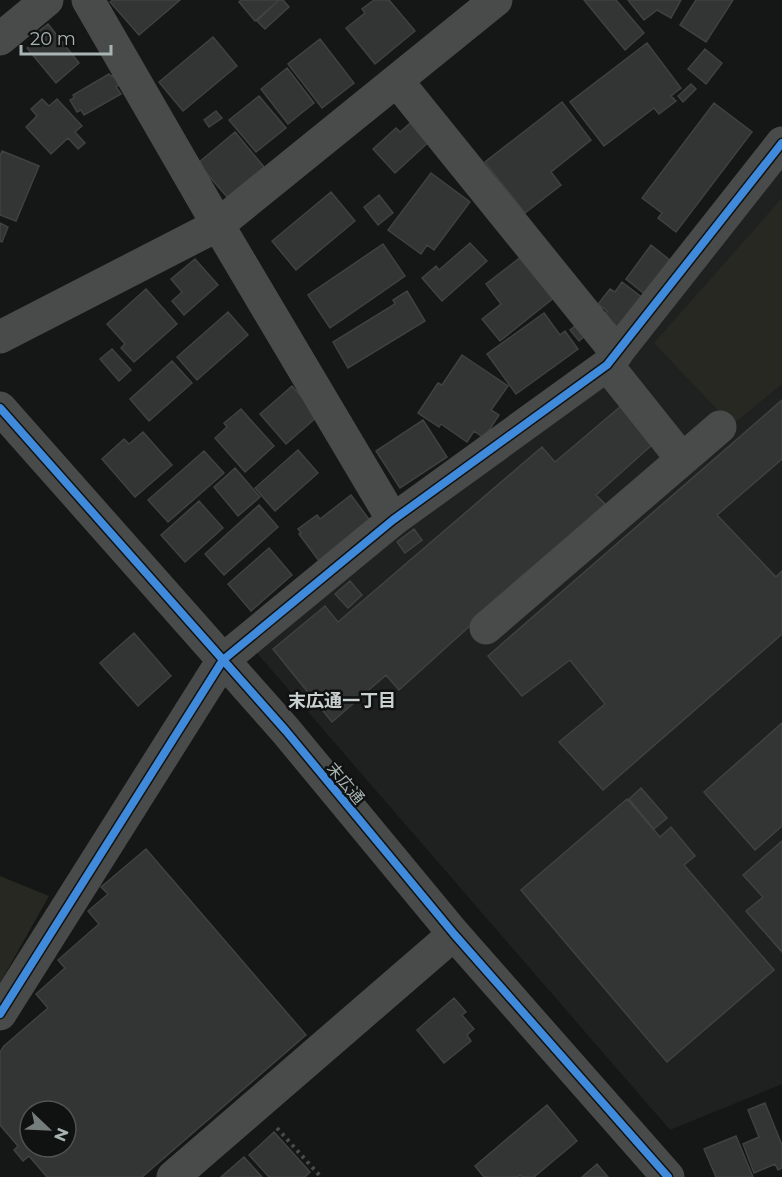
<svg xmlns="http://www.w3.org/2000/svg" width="782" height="1177" font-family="Montserrat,'Noto Sans JP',sans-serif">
<rect width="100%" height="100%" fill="#151616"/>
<path fill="#1f2121" d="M782,156v928l-112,46 -414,-478 3,-13 365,-279z"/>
<path fill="#262821" d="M782,198v186l-50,41 -78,-82z
M0,876l49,20 -49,87z"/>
<path fill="#333434" stroke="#3e4241" stroke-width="1.5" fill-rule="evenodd" d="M113,0h67l-41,35 -29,-33z
M241,0h38l-24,21 -16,-19z
M279,0h4l6,7 -24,22 -8,-8z
M374,0h15l26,31 -40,33 -29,-36 19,-15 -3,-4z
M584,0h32l28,33 -19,17z
M628,0h53l-10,18 -14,-8 -13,10z
M696,0h37l-27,42 -26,-17z
M48,24l31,39 -23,20 -29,-35 11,-9 -4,-4z
M213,37l24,29 -54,45 -24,-29z
M320,39l34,44 -32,25 -34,-44z
M647,43l34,45 -10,8 5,5 -17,13 -5,-6 -50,38 -34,-44z
M705,49l17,14 -16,21 -18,-15z
M287,68l27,35 -26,21 -27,-35z
M109,74l2,2 2,-1 6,10 -3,2 5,7 -37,21 -3,-5 -4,2 -7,-12 4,-2 -1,-3z
M691,84l5,5 -13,13 -5,-6z
M259,96l27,32 -30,24 -27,-32z
M42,99l7,7 8,-7 25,27 -7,6 10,11 -7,6 -10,-11 -17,16 -25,-27 11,-11 -6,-7z
M562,102l29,38 -40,32 10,13 -36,28 -40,-51z
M714,103l38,29 -76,100 -18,-14 4,-5 -20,-15z
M216,111l6,7 -13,9 -5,-7z
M416,118l17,20 -38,35 -22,-24 23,-21 4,4z
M235,132l29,35 -37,30 -29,-34z
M2,151l37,15 -23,55 -16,-6v-59z
M431,173l39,29 -36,48 -7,-5 -6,9 -33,-24z
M331,192l24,29 -59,49 -24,-29z
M379,195l14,18 -15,12 -14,-18z
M0,223l8,4 -6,15 -2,-1z
M470,243l17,18 -45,40 -20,-23 14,-12 3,4z
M383,244l22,32 -75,52 -22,-33z
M651,245l25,20 -29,31 -21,-17z
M522,256l33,41 -55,44 -18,-22 19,-15 -15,-20z
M195,259l23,26 -34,30 -12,-14 10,-9 -11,-13z
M622,282l22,17 -24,30 -17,-14 4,-4 -9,-7 12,-15 5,3z
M146,289l31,35 -43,38 -13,-14 4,-4 -18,-20z
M407,291l18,30 -77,47 -15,-26 62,-38 -2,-4z
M228,312l20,23 -51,45 -20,-23z
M544,313l16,22 5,-4 13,18 -62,45 -29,-40z
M578,324l9,10 -8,7 -9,-11z
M112,349l19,21 -12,11 -19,-22z
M462,355l46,31 -17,24 8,5 -15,23 -10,-7 -7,11 -26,-18 -2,3 -21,-14 20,-30 4,2z
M172,361l20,22 -43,38 -19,-22z
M292,386l26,30 -32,28 -26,-30z
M782,400v59l-65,56 59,62 6,-6v63l-179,156 -44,-48 46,-38 -35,-44 -48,36 -34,-40z
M621,406l32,38 -57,51 9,9 -206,186 -13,-15 -54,47 -59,-73 52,-43 13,16 204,-175 13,15z
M241,409l33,37 -29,26 -30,-34 12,-11 -3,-4z
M423,420l24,37 -47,31 -24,-37z
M143,432l29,33 -37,32 -33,-38 22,-20 5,5z
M298,450l20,23 -43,38 -20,-23z
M204,451l20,22 -56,49 -20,-22z
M235,468l25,29 -22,19 -24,-29z
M351,495l20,27 -52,39 -20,-27 2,-1 -3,-4 19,-14 3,4z
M199,501l24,27 -38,34 -24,-27z
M259,505l19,22 -54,48 -19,-21z
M414,529l8,11 -17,13 -8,-11z
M269,548l23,27 -41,36 -23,-27z
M350,581l12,14 -14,13 -13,-14z
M134,633l37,43 -33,30 -38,-43z
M782,723v103l-27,24 -51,-58z
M641,788l26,30 -13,11 -25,-30z
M627,799l33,38 11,-10 24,29 -11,9 90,105 -107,92 -146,-172z
M782,841v111l-36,-41 17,-14 -20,-22z
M146,849l160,186 -164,142h-95l-18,-21 -6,5 -9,-11 4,-4 -18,-21v-73l4,-6 44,-38 -12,-14 29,-26 -7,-8 41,-36 -11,-13 20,-17 -7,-7zM30,1111h36v36h-36z
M454,998l12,14 -4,3 12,14 -7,6 4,6 -27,22 -27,-33z
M765,1103l17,42v23l-4,2 -3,-6 -21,9 -11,-29 16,-7 -11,-27z
M547,1105l30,36 -43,36h-12l-2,-2 -2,2h-34l-9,-11z
M274,1132l36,40 -5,5h-36l-20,-22z
M736,1136l17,41h-37l-12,-28z
M244,1157l18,20h-41z
M597,1164l11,13h-26z"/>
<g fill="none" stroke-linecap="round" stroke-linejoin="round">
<path stroke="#494c4c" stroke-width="4" stroke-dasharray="3 4.5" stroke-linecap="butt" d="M277,1128l44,49"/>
<path stroke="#484b4a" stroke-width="33" d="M88,0l130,225 175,295
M0,39l47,-39
M397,81l220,272
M0,337l218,-112 278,-225
M607,365l75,94
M0,408l286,323 168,203 214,243
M486,628l234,-201
M0,1014l223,-354 170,-140 214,-155 175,-222
M173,1177l281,-243"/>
<defs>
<path id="cycleway" d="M0,408l286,323 168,203 214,243
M0,1014l223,-354 170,-140 214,-155 175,-222"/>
</defs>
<use href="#cycleway" stroke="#101111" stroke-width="11"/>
<use href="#cycleway" stroke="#408adc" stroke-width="8"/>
</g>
<g text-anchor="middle" stroke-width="5" stroke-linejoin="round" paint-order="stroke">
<g font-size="16" fill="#a8b5b3" stroke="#101111">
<text transform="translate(346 783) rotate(50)" y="6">末広通</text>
</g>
<g font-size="18" font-weight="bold" fill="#c9d1d0" stroke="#101111">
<text x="342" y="707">末広通一丁目</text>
</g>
</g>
<g transform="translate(48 1129) rotate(113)"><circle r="28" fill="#101111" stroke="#4d5352" stroke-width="1.5"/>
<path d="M0-4.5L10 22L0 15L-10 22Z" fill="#757d7c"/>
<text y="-9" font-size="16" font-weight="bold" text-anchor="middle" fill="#a8b5b3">N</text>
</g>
<path d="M21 45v9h90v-9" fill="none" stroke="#a8b5b3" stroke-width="3"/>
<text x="30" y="45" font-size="18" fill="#a8b5b3" stroke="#101111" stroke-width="4.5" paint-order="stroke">20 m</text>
</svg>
